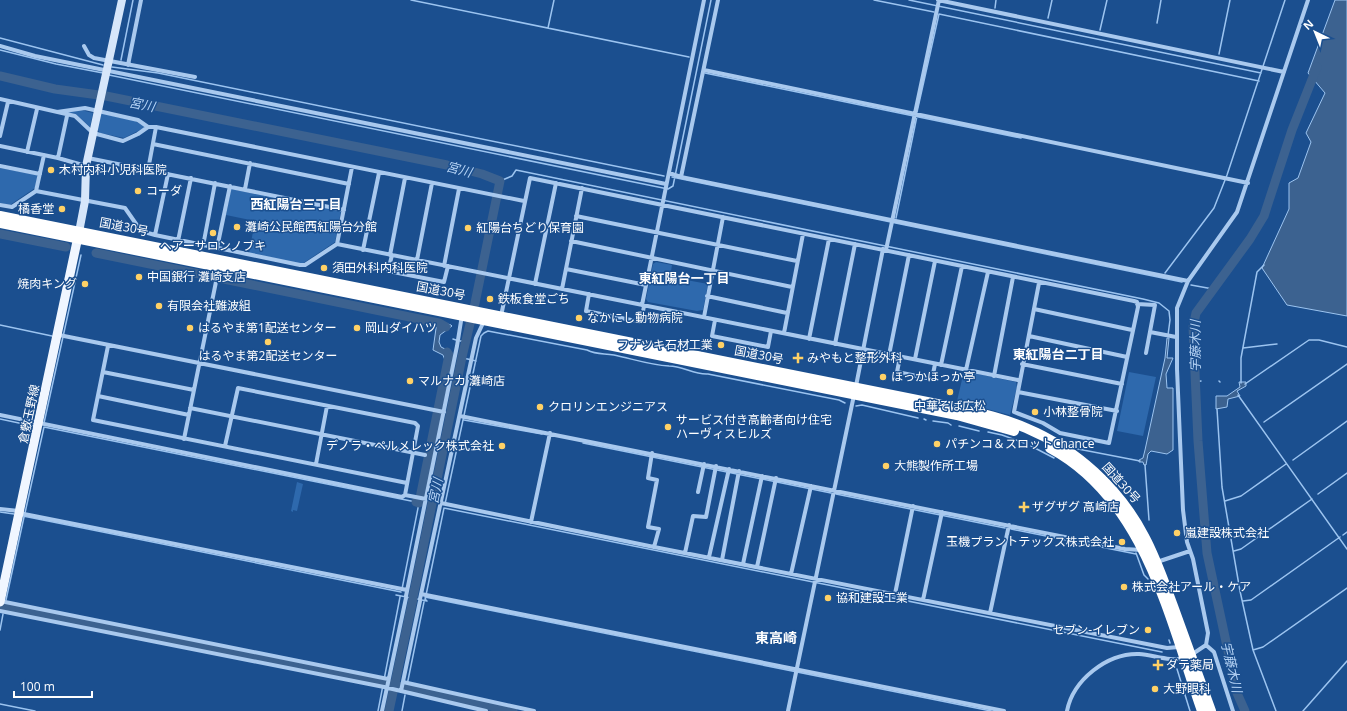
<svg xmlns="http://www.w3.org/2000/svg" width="1347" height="711" font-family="'Open Sans','Noto Sans JP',sans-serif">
<rect width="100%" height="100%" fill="#1b4f8f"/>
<path fill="#2e69ad" d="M81,110l12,3 -3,14 -14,-13 -10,-2z
M100,113l35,8 9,5v2l-20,10 -24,-5 -3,-4z
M0,168l38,7 -3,13 -25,17 -10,-2z
M231,189l110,22 -6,31 -33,22 -53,-11 6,-32 -29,-6z
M656,262l16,3 -2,12 38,7 -5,26 -6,1 -49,-9 -2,-3 7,-35z
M964,371l52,11 1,5 -7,28 -53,-14z
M1129,372l27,5 -13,59 -26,-5z
M297,482l6,2 -6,27 -4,-1v2l-2,-1z"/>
<path fill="#3c6290" stroke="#9cc4f0" d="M1335,0h12v316l-60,-11 -25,-37 27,-59v-26l9,-5 13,-36 -5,-9 19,-40 -17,-20z
M437,321l14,4 1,1 -12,9 -1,7 2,5 10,5 1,3 -3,9 -3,-1 -3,-8 -10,-5z
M1167,338h2l-2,20h6l-7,16 1,14h6v62l-6,4 -16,-3 -3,3 -2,11h-2l-1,-3h-4v-2l4,-2 2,-8 20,-92z
M1239,382h7v4l-9,5 3,5 -12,3 -1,8 -11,2v-13h11l13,-9z"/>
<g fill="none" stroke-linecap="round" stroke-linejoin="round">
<path stroke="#9cc4f0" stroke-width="1.5" d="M411,0l278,57
M874,0l60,12
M909,0l352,73
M995,8l1,-8
M1048,18l4,-18
M1157,23l4,-23
M548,28l6,-28
M1100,30l7,-30
M0,38l103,27
M0,50l56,14 47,9
M1219,54l11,-54
M121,60l12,-60
M112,67l46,6 506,103
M705,73l316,65
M109,75l559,114 5,-3 38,-186
M917,112l22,-98 320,67
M672,177l510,105
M500,181l12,-5 4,-6 627,129 16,4 10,8 1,9 -2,15
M896,218l21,-102
M1165,273l49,-65 13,-33 58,-175
M1191,285l22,4
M0,325l52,11
M453,339l3,1
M460,341h5
M1243,348l34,-4
M459,357l17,4
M1219,381l1,1
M1195,382l6,-1
M1241,383v-25l16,-86 7,-7
M1245,384l64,-44h10l28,7
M1238,395l109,154
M856,406l6,-1 56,13
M1217,409l5,78 18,104 13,59 23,61
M0,419l33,7
M924,419l2,1
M464,420l78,14
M933,421l15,2 3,2
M1264,422l83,-58
M44,423l37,-168
M959,426l20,5
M44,427l372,75
M988,432l14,3 22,8
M1065,441l13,8 62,12
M583,443l248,50
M1031,446l23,12
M1293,460l54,-39
M1145,465l4,55
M836,494l169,34
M1318,494l29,-21
M1225,501l16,-5 45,-32
M445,504l36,-168 3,-3 4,-2 99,19c10,5 17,3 27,5 19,4 36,10 55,11 14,0 25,9 39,8l131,26 6,3
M444,508l718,144
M0,512l14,2
M25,513l19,-86
M23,516l378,76
M1011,529l125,25
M1343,535l4,-3
M1234,551l7,-2 71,-50
M1136,553l8,22 4,4
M402,589l17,-86
M396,595l31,6 -2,-2
M425,597l566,114
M6,600l18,-83
M425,600l19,-92
M1243,601l8,-1 89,-63
M4,610l1,-6
M0,630l3,-16
M1169,640l1,3
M1253,650l10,-3 84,-59
M1177,669l13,42
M406,690l18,-88
M0,704l35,7
M378,711l22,-114
M402,711l3,-16
M1303,711l44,-50"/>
<path stroke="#3c6290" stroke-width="9" d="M0,76l55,13 51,7 341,69 35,9 18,7 -25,122 -13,54 -49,240
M0,234l66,13
M96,253l343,70 7,4
M416,502l3,1 30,-148 -2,-3
M0,606l383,77 130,28
M389,711l24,-112
M1245,711l-8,-18 -30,-140 -9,-112 -5,-114 3,-14 54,-74 14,-23 28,-86 25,-63"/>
<path stroke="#a9c9ee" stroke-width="4" d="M938,0l346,72
M0,46l35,10 631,128
M84,46l5,9 5,3 101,19
M128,65l13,-65
M704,70l544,113
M0,99l75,17 18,17 30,8 15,-7 10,-7h8l368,74
M57,112l28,-4 53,12 10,7
M0,136l8,-34
M153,144l196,40
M0,146l58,12 28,8
M27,152l10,-43
M58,158l9,-42
M88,158l256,52
M0,166l40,8
M148,170l8,-43
M669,173l12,4 507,104
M681,177l37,-177
M245,189l5,-26
M36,191l8,-36
M0,205l12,2 24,-16 89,17 16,23 14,4 145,30h5l32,-21 681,136
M576,216l221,45
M155,235l13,-61
M178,241l13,-63
M571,241l221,46
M337,244l15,-77
M203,246l12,-63
M217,248l13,-62
M363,250l16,-77
M886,250l53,-250
M390,255l15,-77
M392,255l-4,16 56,11 4,-16
M417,260l15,-77
M444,266l15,-77
M566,269l80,16
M535,284l21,-101
M562,289l20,-101
M589,294l-3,17 55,11 3,-16
M707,296l80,17
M1137,304l18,1 -9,48
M642,305l62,-305
M1034,309l98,21
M501,316l29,-138 604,123 3,1 1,5 -29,136 -49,-10 -17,-10 -29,-11 25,-129
M704,317l19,-100
M715,320l-3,16 56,11 3,-16
M1150,332l26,5
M784,333l19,-99
M59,335l385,77
M1029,336l98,21
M809,339l20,-100
M835,344l20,-100
M108,346l-15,74 314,63
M889,355l20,-100
M900,357l-3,15 35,7 3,-15
M915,359l20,-98
M1022,364l100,20
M941,365l21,-99
M966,370l22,-98
M103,372l91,18
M994,376l19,-99
M856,386l27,-137
M1018,392l99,19
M98,396l91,19
M190,408l235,47
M0,415l402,82 3,-2
M460,416l665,133 16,1
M184,439l35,-172
M225,446l13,-58 177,35 3,3 -13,69 21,4
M652,453l-4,25 9,2 -9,47 11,2 -5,18
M316,464l11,-58
M698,492l6,-28
M441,503l213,44 513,101 12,-1
M0,509l19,2
M19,513l388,77
M531,522l19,-89
M685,553l8,-37 13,1 10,-51
M709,557l20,-88
M722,560l17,-89
M1157,562l33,-11
M743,564l19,-88
M757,567l19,-89
M791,574l20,-88
M421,594l583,117
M895,594l18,-88
M406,596l51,-250 5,-31
M420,599l56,-261 8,-17
M923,600l19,-88
M0,601l388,78
M0,611l384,76 102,24
M990,613l19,-88
M1206,645l8,7 19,59
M1191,655l15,-10 2,-12 -15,-74 -6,-17 -4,-32 -6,-141v-61l11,-27 49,-69 71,-212
M403,682l131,29
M401,691l19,-90
M382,711l24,-113
M788,711l66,-316
M1067,711c6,-31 40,-58 72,-57 15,1 31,8 46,4"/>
<path stroke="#d6e6fa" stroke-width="8" d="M79,232l6,-31 1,-35 36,-166"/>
<path stroke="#f0f6ff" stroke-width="9" d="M0,602l79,-370"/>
<path stroke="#fff" stroke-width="10" d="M0,216l962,193c22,5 43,10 64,19 50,21 93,60 118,108 12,22 20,46 29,70 13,35 25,70 38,105
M0,223l957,192 57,16
M1050,448c95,51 119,169 152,263"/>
</g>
<g fill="#ffd166" stroke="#1b4f8f" stroke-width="1.5">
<circle cx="51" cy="170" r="4"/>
<circle cx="138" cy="191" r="4"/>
<circle cx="62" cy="209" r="4"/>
<circle cx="237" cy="227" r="4"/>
<circle cx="468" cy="228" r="4"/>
<circle cx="213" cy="233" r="4"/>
<circle cx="324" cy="268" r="4"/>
<circle cx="139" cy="277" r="4"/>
<circle cx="85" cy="284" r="4"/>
<circle cx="490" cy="299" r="4"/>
<circle cx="159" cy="306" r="4"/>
<circle cx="579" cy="318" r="4"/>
<circle cx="190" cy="328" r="4"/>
<circle cx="357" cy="328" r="4"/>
<circle cx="268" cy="342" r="4"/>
<circle cx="721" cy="345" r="4"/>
<path d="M796 352h4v4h4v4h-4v4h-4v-4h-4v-4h4z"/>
<circle cx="883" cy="377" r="4"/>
<circle cx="410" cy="381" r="4"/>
<circle cx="950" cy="392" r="4"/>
<circle cx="540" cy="407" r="4"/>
<circle cx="1035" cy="412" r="4"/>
<circle cx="668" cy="427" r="4"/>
<circle cx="937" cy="444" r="4"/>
<circle cx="502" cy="446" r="4"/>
<circle cx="886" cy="466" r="4"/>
<path d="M1022 501h4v4h4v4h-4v4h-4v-4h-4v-4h4z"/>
<circle cx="1177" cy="533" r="4"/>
<circle cx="1122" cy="542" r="4"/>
<circle cx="1124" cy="587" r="4"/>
<circle cx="828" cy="598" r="4"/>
<circle cx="1148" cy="630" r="4"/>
<path d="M1156 659h4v4h4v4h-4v4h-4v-4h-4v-4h4z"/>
<circle cx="1155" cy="689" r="4"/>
</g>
<g text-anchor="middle" stroke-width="3" stroke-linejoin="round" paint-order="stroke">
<g font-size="12" fill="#fff" stroke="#1b4f8f" text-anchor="start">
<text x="59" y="174">木村内科小児科医院</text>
<text x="146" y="195">コーダ</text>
<text x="54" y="213" text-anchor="end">橘香堂</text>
<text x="245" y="231">灘崎公民館西紅陽台分館</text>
<text x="476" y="232">紅陽台ちどり保育園</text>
<text x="213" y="250" text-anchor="middle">ヘアーサロンノブキ</text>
<text x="332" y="272">須田外科内科医院</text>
<text x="147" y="281">中国銀行 灘崎支店</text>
<text x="77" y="288" text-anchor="end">焼肉キング</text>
<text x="498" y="303">鉄板食堂ごち</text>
<text x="167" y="310">有限会社難波組</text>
<text x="587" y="322">なかにし動物病院</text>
<text x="198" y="332">はるやま第1配送センター</text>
<text x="365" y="332">岡山ダイハツ</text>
<text x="713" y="349" text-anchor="end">フナツキ石材工業</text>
<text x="268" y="360" text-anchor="middle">はるやま第2配送センター</text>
<text x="807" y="362">みやもと整形外科</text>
<text x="891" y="381">ほっかほっか亭</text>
<text x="418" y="385">マルナカ 灘崎店</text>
<text x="950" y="410" text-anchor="middle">中華そば広松</text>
<text x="548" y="411">クロリンエンジニアス</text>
<text x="1043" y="416">小林整骨院</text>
<text x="676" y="424">サービス付き高齢者向け住宅<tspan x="676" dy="14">ハーヴィスヒルズ</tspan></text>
<text x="945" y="448">パチンコ＆スロットChance</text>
<text x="494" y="450" text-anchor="end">デノラ・ペルメレック株式会社</text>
<text x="894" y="470">大熊製作所工場</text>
<text x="1032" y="511">ザグザグ 高崎店</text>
<text x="1185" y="537">嵐建設株式会社</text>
<text x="1114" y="546" text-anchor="end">玉機プラントテックス株式会社</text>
<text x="1132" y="591">株式会社アール・ケア</text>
<text x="836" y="602">協和建設工業</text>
<text x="1140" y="634" text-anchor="end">セブン-イレブン</text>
<text x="1166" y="669">ダテ薬局</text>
<text x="1163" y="693">大野眼科</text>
</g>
<g font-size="12" fill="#fff" stroke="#1b4f8f">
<text transform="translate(124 227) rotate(11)" y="4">国道30号</text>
<text transform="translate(441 291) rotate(11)" y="4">国道30号</text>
<text transform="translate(759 355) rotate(11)" y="4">国道30号</text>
<text transform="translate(29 414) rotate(-78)" y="4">倉敷玉野線</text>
<text transform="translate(1121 483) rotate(48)" y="4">国道30号</text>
</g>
<g font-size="13" font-style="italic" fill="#b5d3f5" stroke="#1b4f8f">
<text transform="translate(142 104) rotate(11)" y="5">宮川</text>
<text transform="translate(459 169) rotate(15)" y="5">宮川</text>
<text transform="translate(1195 346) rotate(-90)" y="5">宇藤木川</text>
<text transform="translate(435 491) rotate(-78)" y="5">宮川</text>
<text transform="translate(1232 667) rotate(77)" y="5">宇藤木川</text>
</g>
<g font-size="13" font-weight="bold" fill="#fff" stroke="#1b4f8f">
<text x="296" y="209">西紅陽台三丁目</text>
<text x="684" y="283">東紅陽台一丁目</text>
<text x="1058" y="359">東紅陽台二丁目</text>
</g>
<g font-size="14" font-weight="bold" fill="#fff" stroke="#1b4f8f">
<text x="776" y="643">東高崎</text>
</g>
</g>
<g transform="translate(1315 32) rotate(317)" stroke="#1b4f8f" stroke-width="3" paint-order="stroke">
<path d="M0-3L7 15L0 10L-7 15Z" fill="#ffffff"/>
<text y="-6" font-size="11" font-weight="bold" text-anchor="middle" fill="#ffffff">N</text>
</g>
<path d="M14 691v6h78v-6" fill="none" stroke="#ffffff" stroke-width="2"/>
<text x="20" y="691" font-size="12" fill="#ffffff" stroke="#1b4f8f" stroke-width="3" paint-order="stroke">100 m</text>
</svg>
